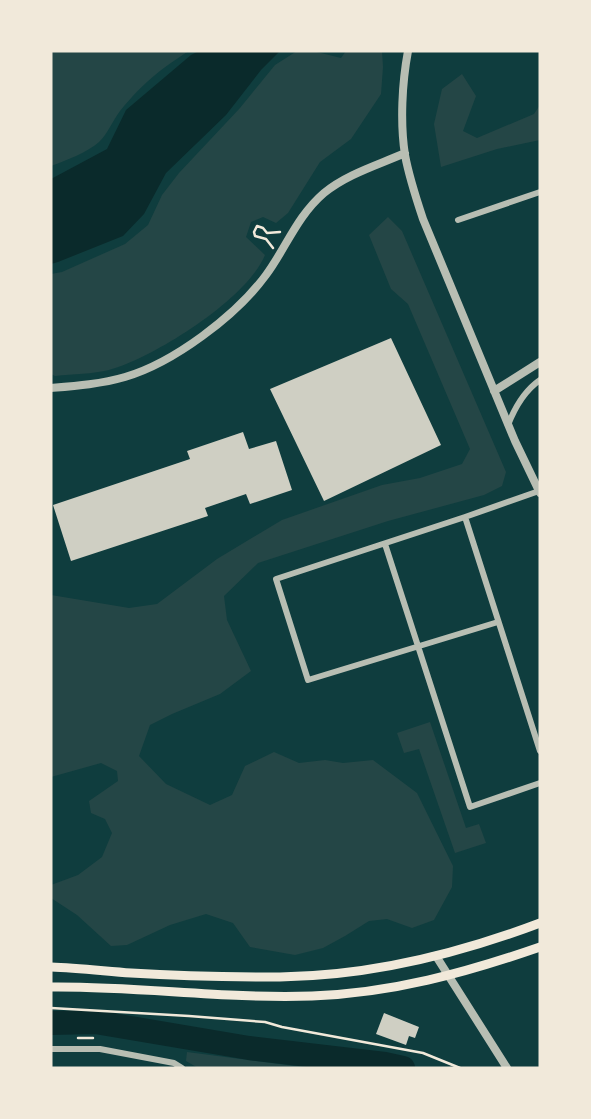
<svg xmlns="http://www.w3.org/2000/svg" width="591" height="1119" font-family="Ubuntu,sans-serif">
<rect width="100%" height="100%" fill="#0f3d3e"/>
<path fill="#244646" d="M51,51h138c-29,18 -47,33 -69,60 -7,9 -13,24 -21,31 -11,10 -34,19 -48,24z
M297,51h16l28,7 5,-7h36l1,16 -2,27 -30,45 -31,23 -32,51 -12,10 -13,-6 -12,5 -5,15 19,18c-18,44 -110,102 -156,115 -16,4 -36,4 -54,6l-4,-2v-100l11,-2 63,-28 23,-19 14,-30 17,-22 61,-65 35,-43z
M462,74l14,22 -13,35 14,7 57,-24 6,-9v35l-43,9 -56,18 -7,-43 8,-35z
M388,217l14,14 104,241 -4,14 -18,9 -96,26 -130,42 -34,33 3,24 24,51 -31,23 -48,20 -22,11 -11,31 27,28 44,21 22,-10 13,-29 29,-14 25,11 26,-3 18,3 30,-3 44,33 36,73 -1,21 -18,33 -22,8 -25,-9 -18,2 -24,15 -22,12 -28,7 -45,-8 -17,-24 -27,-9 -36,11 -43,20 -16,1 -34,-31 -26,-17v-13l27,-10 24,-18 10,-24 -7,-14 -14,-6 -2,-12 29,-20 -1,-10 -16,-8 -50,14v-182l78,13 28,-4 60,-45 65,-39 100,-35 38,-7 42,-14 8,-15 -62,-145 -17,-15 -22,-54z
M430,722l36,106 13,-4 7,19 -31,10 -36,-104 -15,4 -7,-20z
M187,1052l123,16h-112l-12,-7z"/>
<path fill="#0a2a2b" d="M199,51h81l-19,19 -35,45 -60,58 -22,41 -21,22 -65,26 -7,2v-85l56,-30 19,-39 65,-55z"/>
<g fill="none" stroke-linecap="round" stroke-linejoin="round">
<path stroke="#0a2a2b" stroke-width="24" d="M51,1023l44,-1 154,26 136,16 18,4"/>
</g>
<path fill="#cfcfc3" d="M391,338l50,107 -117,56 -54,-112z
M243,432l6,17 27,-8 16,49 -42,14 -4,-10 -41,14 3,8 -137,45 -18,-56 137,-46 -3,-8z
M384,1013l35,14 -4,11 -6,-2 -3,9 -30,-11z"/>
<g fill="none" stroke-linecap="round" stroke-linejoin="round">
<path stroke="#f1e9da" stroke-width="2.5" d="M273,248l-7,-9 -11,-3 -1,-4 3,-6 6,2 4,5 13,-1
M51,1008l138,8 76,6 17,5 141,26 37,15
M78,1038h15"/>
<path stroke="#b8beb3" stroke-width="6" d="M458,220l82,-28
M508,425c7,-18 16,-34 32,-45
M465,517l75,234
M385,544l85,263 70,-24
M498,622l-190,58 -32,-101 189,-62 74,-26
M51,1049h49l74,14 8,5"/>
<path stroke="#b8beb3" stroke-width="8" d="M408,51c-6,32 -8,72 -3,104 4,22 11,43 18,64l92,222 25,52
M51,388c24,-2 50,-4 74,-11 48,-14 111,-61 141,-102 20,-27 31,-59 58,-82 23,-19 54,-28 81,-40
M494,391l46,-29
M436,956l71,112"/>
<path stroke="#f1e9da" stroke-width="9" d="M51,967c26,1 53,4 80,6 49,3 99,4 149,4 89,-1 178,-23 260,-54
M51,987c87,-1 174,12 261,9 80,-3 153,-23 228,-49"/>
</g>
<rect width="591" height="1119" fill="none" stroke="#f1e9da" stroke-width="105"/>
</svg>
